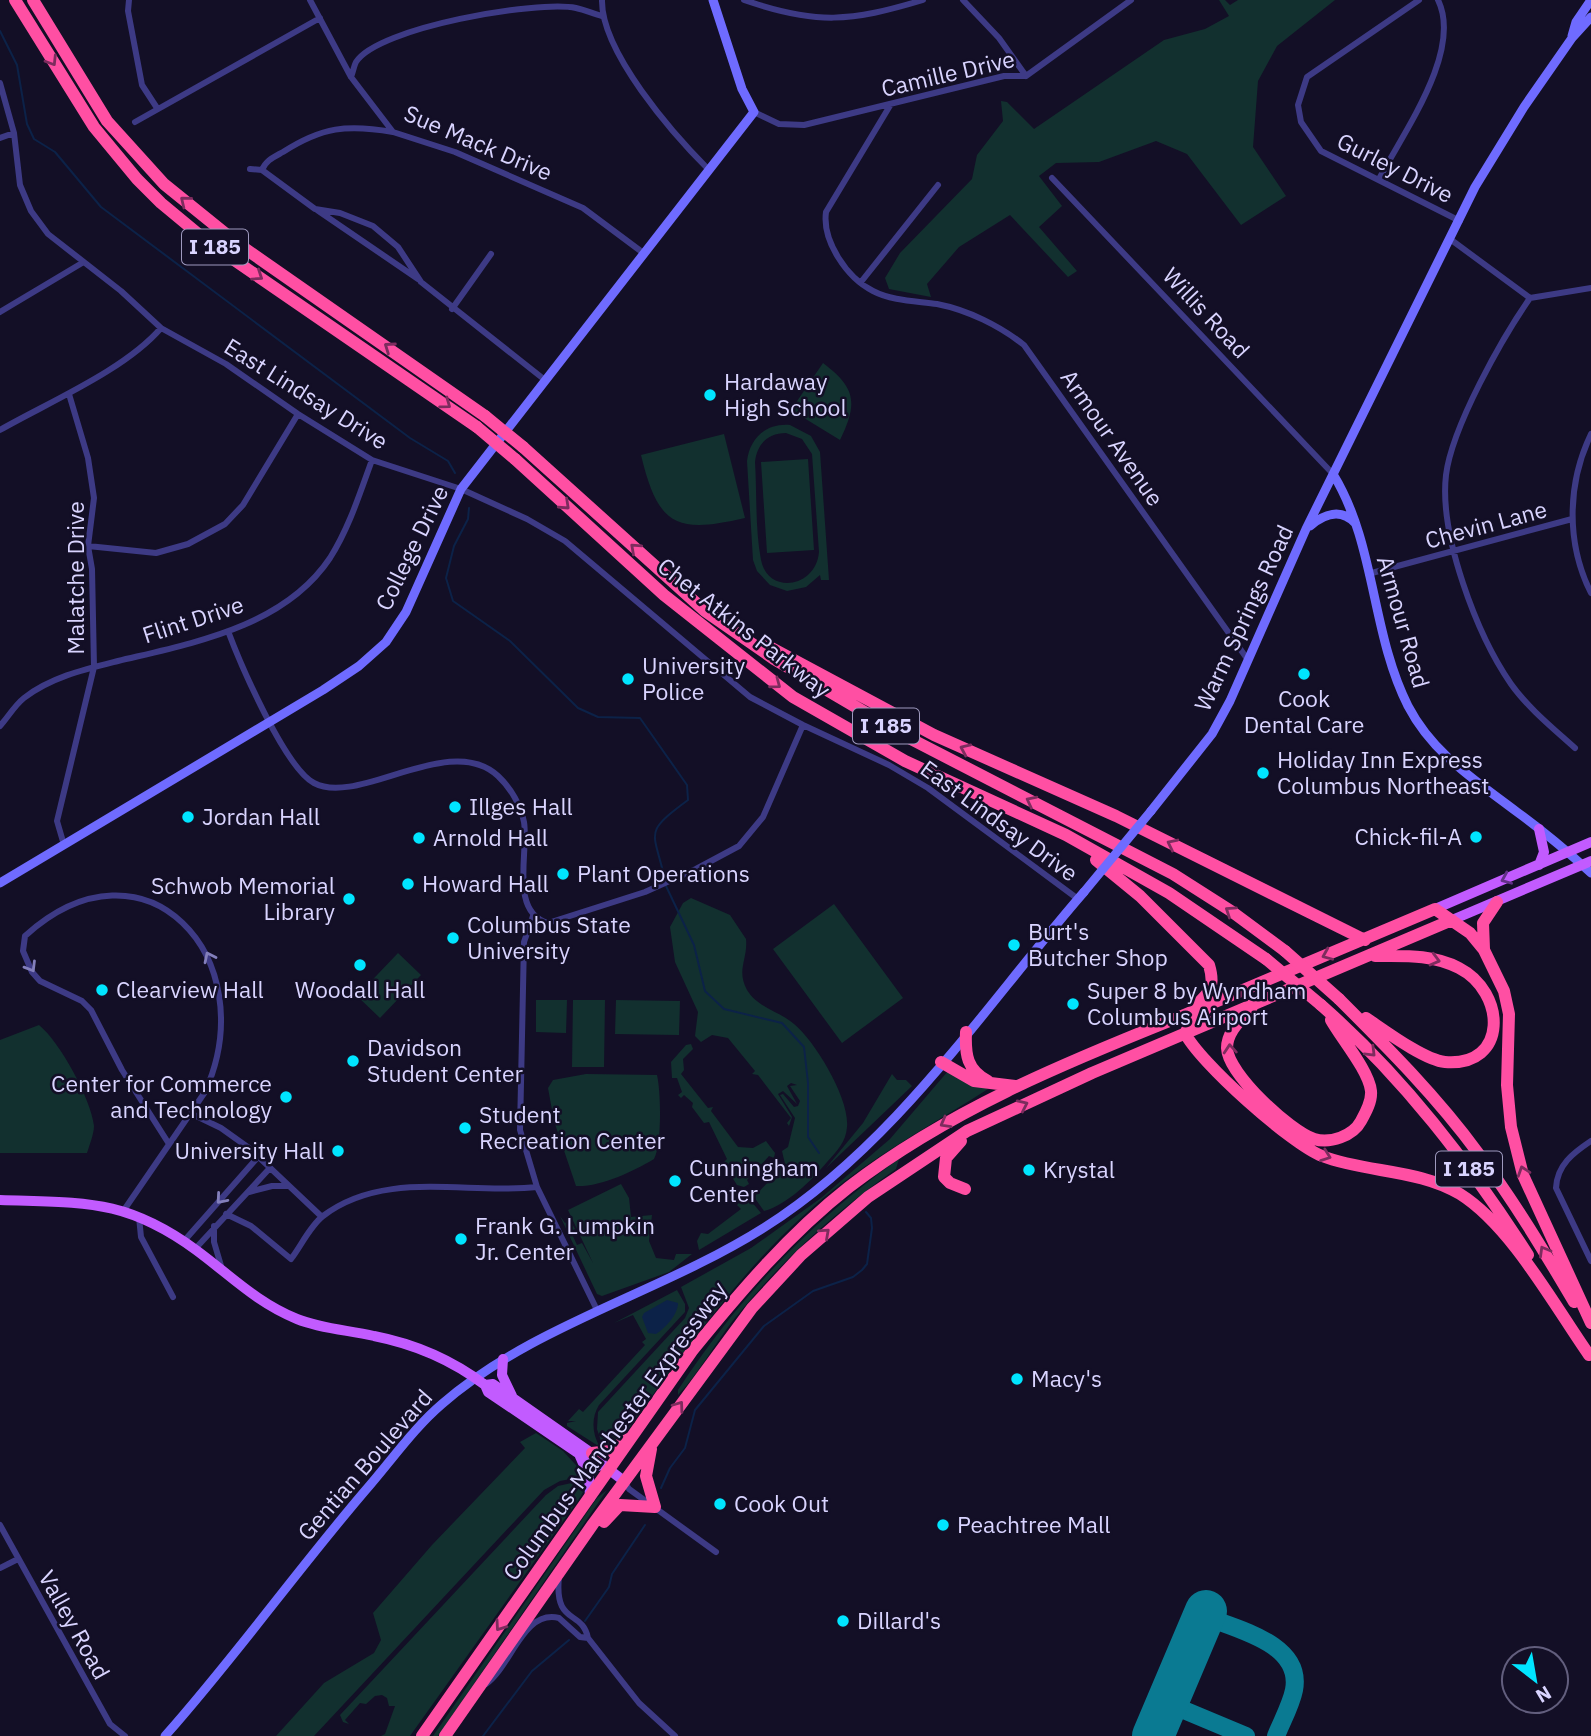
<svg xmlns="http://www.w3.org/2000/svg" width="1591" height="1736" font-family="'IBM Plex Sans',sans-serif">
<rect width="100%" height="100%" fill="#130f26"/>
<path fill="#12302f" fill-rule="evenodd" d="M1219,0h6l5,5 8,-5h97l-58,46 -19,35 -5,66 33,49 -45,29 -54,-71 -31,-13 -57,21 -43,1 -17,13 23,30 -23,21 38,44 -9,6 -58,-62 -51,32 -32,37 4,13 -42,-8 -4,-11 15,-25 72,-74 5,-24 26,-34 -2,-20 6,1 27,27 130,-89 41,-11 24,-13z
M823,363c33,25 35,40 17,77l-49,-30z
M790,425l21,11 9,16 9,128h-8l-1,-5 -14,12 -19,4 -17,-6 -13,-14 -4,-11 -6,-99c3,-23 19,-38 43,-36zM786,433l16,6 10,15 7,98c-3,36 -51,43 -58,8 -6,-31 -4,-67 -6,-98 2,-18 13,-29 31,-29z
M724,434l21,84c-69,16 -87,8 -104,-63z
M808,459l6,91 -47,3 -6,-91z
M691,898l39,17 16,24c2,20 -10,31 1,51 11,18 32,21 47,34 21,17 56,75 53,103 -1,15 -10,24 -20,35 -15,18 -40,43 -63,49l-10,-14 31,-33 -3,-13 6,-4 7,-29 -15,-23 3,-1 11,13 4,-1 2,-5 -10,-15 7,-1 -6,-2 -4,3 10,18 -14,-13 -5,3 14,23 -3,9 -2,-3 4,-5 -33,-43 -6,-1 3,-3 -27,-33 -16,-3 -11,7 -6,-6 3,-24 -23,-50 -5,-35 13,-24z
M834,904l69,94 -61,45 -69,-94z
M398,953l23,22 -41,43 -23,-22z
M536,1000h31l-1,33 -30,-1z
M573,1000h32l-1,67h-32z
M616,1000l64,1 -1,34 -64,-1z
M39,1025c21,17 52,74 55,101 0,8 -5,20 -7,27h-87v-113z
M691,1044l2,5 -10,10 1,11 -3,4 27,34 5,-1 -2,4 27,36 15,1 13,-7 9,12 -1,5 -5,-2 -22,24 2,4 -5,3 -7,-2 -14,-22 4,-4 -18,-37 -5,1 -12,-16 1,-4 -9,-8 -3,3 -3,-3 4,-3 -5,-14h-5l-1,-16 15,-17z
M948,1071l40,18c-48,31 -97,57 -143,92 -93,70 -158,166 -225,260l-16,9 -7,-21 1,-17 87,-94 4,-10 -8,-21 70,-39 70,-50 69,-59z
M586,1074l71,1c4,17 5,69 -3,84 -22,13 -53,28 -78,27l-22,-65 -6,-33 5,-8z
M892,1074l5,6h9l6,6 -86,82 37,-45z
M899,1159l-3,10c-60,42 -115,92 -161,149 -20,25 -36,55 -57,77v-5c60,-92 132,-168 221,-231z
M621,1184l8,14 2,19 21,-2 -3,26 7,17 18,2 2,-6h16l-23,18 -67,24 -5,-2 -37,-78 5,7 5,-3 5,9 -4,3 6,13 5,-2 11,20 -25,-53z
M746,1195l15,18 -62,37 -2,-9 4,-8 7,1 33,-25 -4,-4z
M677,1290l8,14v8l-86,93c-8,13 -7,29 1,42l-33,-21v-3l9,-2h-8l11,-12 4,3 62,-67 -3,-3 4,-3 -13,-24 -19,8z
M536,1433l27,18 23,25 -26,5 -16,9 -230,246h-38l48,-53 50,-30 7,-13 -8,-27 59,-68 93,-97 -5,-6z
M585,1480l1,6 -5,10 -171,240h-29l4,-2 10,-28h-6l-2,-8 -5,-3 -7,1 -9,8 -6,-1 -15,17 4,4 -6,-2 -3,-7 206,-220 12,-9z
M607,1490l-169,246h-5l164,-238z"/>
<path fill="#0c2248" d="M667,1300l11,3c0,12 -13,25 -22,31l-8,-1 -6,-16 2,-4z"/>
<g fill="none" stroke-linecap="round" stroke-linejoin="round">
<path stroke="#0c2248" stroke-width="2" d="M0,31l17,34 10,59 7,15 21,13 46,55 309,231 38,23 7,12
M469,508l-1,11 -14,27 -8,32 7,23 57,40 68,67 20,9 42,1 47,67 1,15c-46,34 -34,30 -23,80
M666,886l28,59 11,46 19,18 58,14 22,24 4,36v54l11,16
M661,1488l9,-20 15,-20 10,-38 69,-84 49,-35 40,-14 9,-7 5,-6 5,-36 -1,-10 -5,-6
M585,1621l24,-34 3,-13 33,-49
M483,1736l49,-65 37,-31"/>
<path stroke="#0a7a92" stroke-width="18" d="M1204,1616c31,13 99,27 90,74 -3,15 -12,31 -18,46
M1167,1703l79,33"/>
<path stroke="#0a7a92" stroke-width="42" d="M1153,1736l53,-125"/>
<path stroke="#3d3a85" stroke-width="6" d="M129,0l-1,11 14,74 15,23
M310,0l41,77 42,55 62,20 128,56 59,44
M602,0c-1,52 71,134 107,170
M744,0c73,25 106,22 179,0
M963,0l36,38 27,38
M1419,0l-112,77 -9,28 3,17 20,29 139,70
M351,77c2,-5 3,-11 5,-15 22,-35 182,-62 220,-54 9,2 18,6 26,8
M0,83l14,50 6,52 11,26 17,23 73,57 40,37 65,36 72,50 74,46 89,29 66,30 38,22 185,156 53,28 86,40 39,23 150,111
M891,104l-65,108c-4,29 21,66 47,79 19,10 43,10 64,13 31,6 63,22 87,41l224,315
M754,112l25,12 25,1 200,-49h22l105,-76
M135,122l185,-104
M0,138l14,-5
M250,169l12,1 53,39 25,4 33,13 25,21 23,35 124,98
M262,170c4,-10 12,-13 21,-18 39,-25 64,-28 110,-20
M1052,178l281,296
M1379,179c24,-46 84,-128 59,-179
M317,210l101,69
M1450,239l80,59 61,-10
M861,282l77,-97
M1530,298c-28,40 -78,129 -84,177 -7,60 31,160 65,209 17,24 43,45 64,64
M452,309l39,-55
M0,312l82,-49
M0,430c49,-28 125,-60 161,-102
M1591,434c-24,50 -25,109 0,159
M88,546l68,7 32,-9 37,-20 18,-19 55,-91
M1368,574l204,-55
M228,631c12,32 57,137 86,152 44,24 136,-52 184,-7 13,12 23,30 26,46 5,30 -15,90 24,101l97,-31 51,-23 43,-23 24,-29 40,-92
M0,726c8,-9 15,-21 24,-28 27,-21 62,-29 94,-37 75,-18 166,-34 212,-103 19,-30 30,-65 42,-98
M64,845l-7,-24 37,-154 -2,-98 -4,-23 6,-48 -6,-40 -19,-64
M533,916l-9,26 -4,188 17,57 61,125
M192,1114l29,14 28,20 73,69
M1591,1141c-18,12 -34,24 -35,47l35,73
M249,1192l23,-6h16
M124,1210l81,-118c60,-134 -60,-265 -180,-156l-2,15 9,21 8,9 42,20 9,9 31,60 47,74
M226,1214l25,12 40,33c10,-13 19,-33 32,-43 62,-47 144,-21 214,-29
M139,1217l2,20 32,60
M214,1226v16l8,27
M184,1241l74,-84
M195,1249l74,-80
M624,1481l5,8 87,63
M0,1525l110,199 15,12
M0,1568l18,-9
M559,1577c-5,49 23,32 29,61l51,65 36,33
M486,1684c25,-17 37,-75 73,-66l21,19 8,1"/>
<path stroke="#6f6bff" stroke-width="9" d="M1572,36l4,-14 15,-22
M1333,474c43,70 38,159 75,232 25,48 67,74 109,106 26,19 50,39 74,61
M1310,526c14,-12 31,-18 45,-3
M1151,811l61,-77 18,-33 76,-172 169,-342 49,-80 48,-69 19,-21
M0,883l323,-193 36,-24 27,-24 20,-30 55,-123 293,-377 -12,-23 -29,-89
M165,1736c72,-81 135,-170 205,-251 24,-28 45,-58 72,-81 92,-80 219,-111 323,-177 131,-83 219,-220 319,-335"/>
<path stroke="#c25bff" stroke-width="10" d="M1539,865l5,-13 -5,-23
M1435,909l156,-67
M1452,920l139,-59
M0,1200c83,3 125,-2 196,50 34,25 61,53 101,69 25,10 51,11 77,17 41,8 78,24 111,49l8,-1 107,75 3,6 21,16
M503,1359l-1,16 10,21
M485,1385l3,7 109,74 6,-1
M579,1454l10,23 1,21"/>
<path stroke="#ff4fa3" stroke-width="12" d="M15,0l79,127 43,52 24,24 47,39 269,185
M33,0l74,121 57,63 73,59 248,173
M523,447l182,164 69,48 133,78 266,137 58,37 54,40
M515,459l149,136 129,102 112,64 161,74 103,58 97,66
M766,645l168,90 182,81 249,124
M1096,860l44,36 69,69c6,20 2,27 -13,40
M1484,949l-1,-26 14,-21
M1339,999c49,49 98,98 139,154 36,48 66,98 96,149
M1321,1005c82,72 148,158 207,250
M1252,1007c-10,12 -25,24 -25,41 1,26 63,83 87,91 16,5 39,-3 47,-18 5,-9 11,-20 10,-30 -2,-20 -30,-53 -40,-71
M1206,1009l-10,7 -11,17c14,29 106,111 137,123 44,17 97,13 138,38 51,32 94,111 129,161
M1366,1018c18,12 58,42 79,44 64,5 61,-70 14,-94 -27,-14 -55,-12 -84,-12
M966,1032c-1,23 1,38 22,49
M941,1062l33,19 41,5
M961,1141l-15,17 -2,19 6,6 15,6
M592,1453l18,-2 18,-12
M604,1522l16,-17 35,2 -9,-31 5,-27
M422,1736l270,-385c48,-59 97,-117 157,-164 99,-76 213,-123 328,-169 86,-36 172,-72 258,-109l35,24 14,17 20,41 5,23 -2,71 4,42 12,48 68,148
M445,1736l148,-212 159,-216 49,-53 67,-58 99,-66 125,-58 360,-153"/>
<path stroke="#6f6bff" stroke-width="9" d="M1084,892l67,-81"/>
<path stroke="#ff4fa3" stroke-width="12" d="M485,416l38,31
M477,427l38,32
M1285,951l54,48
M1266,959l55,46"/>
</g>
<defs><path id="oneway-chevron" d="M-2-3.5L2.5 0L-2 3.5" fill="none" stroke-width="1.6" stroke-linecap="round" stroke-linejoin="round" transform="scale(1.75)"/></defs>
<g stroke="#7d2c5e">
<use href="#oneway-chevron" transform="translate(52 61) rotate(58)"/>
<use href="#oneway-chevron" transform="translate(185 201) rotate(-141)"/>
<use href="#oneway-chevron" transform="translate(258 276) rotate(34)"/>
<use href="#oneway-chevron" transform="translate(389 347) rotate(-145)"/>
<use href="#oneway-chevron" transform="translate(446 404) rotate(36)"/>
<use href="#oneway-chevron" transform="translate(565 505) rotate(43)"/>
<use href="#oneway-chevron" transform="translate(635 548) rotate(-138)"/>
<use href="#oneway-chevron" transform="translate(776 684) rotate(37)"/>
<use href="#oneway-chevron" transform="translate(965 749) rotate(-156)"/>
<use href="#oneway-chevron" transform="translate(1031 801) rotate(-153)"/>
<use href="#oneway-chevron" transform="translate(1172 844) rotate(-154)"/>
<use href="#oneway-chevron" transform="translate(1230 911) rotate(-146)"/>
<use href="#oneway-chevron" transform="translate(1327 955) rotate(157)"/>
<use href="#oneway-chevron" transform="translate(1435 960) rotate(15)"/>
<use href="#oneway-chevron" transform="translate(1230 1049) rotate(-94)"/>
<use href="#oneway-chevron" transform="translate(1371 1052) rotate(45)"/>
<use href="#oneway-chevron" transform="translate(1023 1105) rotate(-25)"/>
<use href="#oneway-chevron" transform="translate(945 1123) rotate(151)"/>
<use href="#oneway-chevron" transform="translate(1326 1156) rotate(20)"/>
<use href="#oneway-chevron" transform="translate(1523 1171) rotate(-108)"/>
<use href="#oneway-chevron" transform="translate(825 1233) rotate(-42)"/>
<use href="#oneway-chevron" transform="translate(1544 1251) rotate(-120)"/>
<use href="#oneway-chevron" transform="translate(679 1406) rotate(-54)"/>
<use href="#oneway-chevron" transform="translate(500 1626) rotate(125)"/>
</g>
<use stroke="#623188" href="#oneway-chevron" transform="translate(1506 879) rotate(157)"/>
<g stroke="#837fbc">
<use href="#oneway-chevron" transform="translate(209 957) rotate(-116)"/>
<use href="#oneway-chevron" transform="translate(31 967) rotate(59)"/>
<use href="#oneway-chevron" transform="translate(221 1199) rotate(131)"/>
</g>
<g fill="#00e5ff" stroke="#130f26" stroke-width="2.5">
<circle cx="710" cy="395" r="7"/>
<circle cx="1304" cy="674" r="7"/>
<circle cx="628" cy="679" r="7"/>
<circle cx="1263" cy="773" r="7"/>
<circle cx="455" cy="807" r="7"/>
<circle cx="188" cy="817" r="7"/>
<circle cx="1476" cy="837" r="7"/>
<circle cx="419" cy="838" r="7"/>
<circle cx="563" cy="874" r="7"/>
<circle cx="408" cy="884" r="7"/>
<circle cx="349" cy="899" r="7"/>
<circle cx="453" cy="938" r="7"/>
<circle cx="1014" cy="945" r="7"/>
<circle cx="360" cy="965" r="7"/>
<circle cx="102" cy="990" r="7"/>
<circle cx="1073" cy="1004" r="7"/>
<circle cx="353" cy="1061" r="7"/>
<circle cx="286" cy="1097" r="7"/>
<circle cx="465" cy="1128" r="7"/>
<circle cx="338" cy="1151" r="7"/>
<circle cx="1029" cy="1170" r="7"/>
<circle cx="675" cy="1181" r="7"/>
<circle cx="461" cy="1239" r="7"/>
<circle cx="1017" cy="1379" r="7"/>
<circle cx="720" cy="1504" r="7"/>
<circle cx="943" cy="1525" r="7"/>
<circle cx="843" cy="1621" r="7"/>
</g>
<g text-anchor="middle" stroke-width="5" stroke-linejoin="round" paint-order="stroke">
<g fill="#130f26" stroke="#9e99be" stroke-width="2">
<rect x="182" y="229.5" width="66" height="35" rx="5"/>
<rect x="853" y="708.5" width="66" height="35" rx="5"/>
<rect x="1436" y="1151.5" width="66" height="35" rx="5"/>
</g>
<g font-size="21" font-weight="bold" fill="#d9d4ff">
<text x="215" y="254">I 185</text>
<text x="886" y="733">I 185</text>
<text x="1469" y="1176">I 185</text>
</g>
<g font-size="23" fill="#d9d4ff" stroke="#130f26">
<text transform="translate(948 74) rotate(-13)" y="8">Camille Drive</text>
<text transform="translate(478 143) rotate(23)" y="8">Sue Mack Drive</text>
<text transform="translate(1395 168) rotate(27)" y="8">Gurley Drive</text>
<text transform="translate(1206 313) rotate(47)" y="8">Willis Road</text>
<text transform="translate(306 394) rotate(32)" y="8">East Lindsay Drive</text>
<text transform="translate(1112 438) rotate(55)" y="8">Armour Avenue</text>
<text transform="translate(1486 525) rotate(-15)" y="8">Chevin Lane</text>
<text transform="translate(412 548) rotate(-64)" y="8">College Drive</text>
<text transform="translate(76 578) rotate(-90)" y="8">Malatche Drive</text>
<text transform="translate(1244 618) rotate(-65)" y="8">Warm Springs Road</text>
<text transform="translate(193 620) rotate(-18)" y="8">Flint Drive</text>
<text transform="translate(1403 622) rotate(74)" y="8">Armour Road</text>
<text transform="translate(744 628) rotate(38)" y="8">Chet Atkins Parkway</text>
<text transform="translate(999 821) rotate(36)" y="8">East Lindsay Drive</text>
<text transform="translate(615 1431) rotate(-54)" y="8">Columbus-Manchester Expressway</text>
<text transform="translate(365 1465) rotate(-49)" y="8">Gentian Boulevard</text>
<text transform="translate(74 1625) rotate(61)" y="8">Valley Road</text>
</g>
<g font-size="23" fill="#d9d4ff" stroke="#130f26" text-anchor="start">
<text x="724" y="390">Hardaway<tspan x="724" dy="26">High School</tspan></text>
<text x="642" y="674">University<tspan x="642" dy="26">Police</tspan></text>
<text x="1304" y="707" text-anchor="middle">Cook<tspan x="1304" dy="26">Dental Care</tspan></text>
<text x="1277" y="768">Holiday Inn Express<tspan x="1277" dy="26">Columbus Northeast</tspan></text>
<text x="469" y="815">Illges Hall</text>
<text x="202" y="825">Jordan Hall</text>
<text x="1462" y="845" text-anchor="end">Chick-fil-A</text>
<text x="433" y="846">Arnold Hall</text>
<text x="577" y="882">Plant Operations</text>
<text x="422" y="892">Howard Hall</text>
<text x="335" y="894" text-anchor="end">Schwob Memorial<tspan x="335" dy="26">Library</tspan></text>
<text x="467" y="933">Columbus State<tspan x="467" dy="26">University</tspan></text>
<text x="1028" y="940">Burt's<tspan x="1028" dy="26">Butcher Shop</tspan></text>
<text x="116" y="998">Clearview Hall</text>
<text x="360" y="998" text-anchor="middle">Woodall Hall</text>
<text x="1087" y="999">Super 8 by Wyndham<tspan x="1087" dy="26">Columbus Airport</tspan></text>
<text x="367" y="1056">Davidson<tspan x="367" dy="26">Student Center</tspan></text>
<text x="272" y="1092" text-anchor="end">Center for Commerce<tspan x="272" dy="26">and Technology</tspan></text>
<text x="479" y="1123">Student<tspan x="479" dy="26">Recreation Center</tspan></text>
<text x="324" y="1159" text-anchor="end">University Hall</text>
<text x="689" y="1176">Cunningham<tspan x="689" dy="26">Center</tspan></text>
<text x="1043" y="1178">Krystal</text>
<text x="475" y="1234">Frank G. Lumpkin<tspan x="475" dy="26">Jr. Center</tspan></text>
<text x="1031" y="1387">Macy's</text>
<text x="734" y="1512">Cook Out</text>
<text x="957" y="1533">Peachtree Mall</text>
<text x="857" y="1629">Dillard's</text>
</g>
</g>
<g transform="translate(1535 1680) rotate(149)"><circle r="33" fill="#130f26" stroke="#625e7d" stroke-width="2"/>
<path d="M0-5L12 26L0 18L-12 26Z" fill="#00e5ff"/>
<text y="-10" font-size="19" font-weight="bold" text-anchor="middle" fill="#d9d4ff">N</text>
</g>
</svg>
